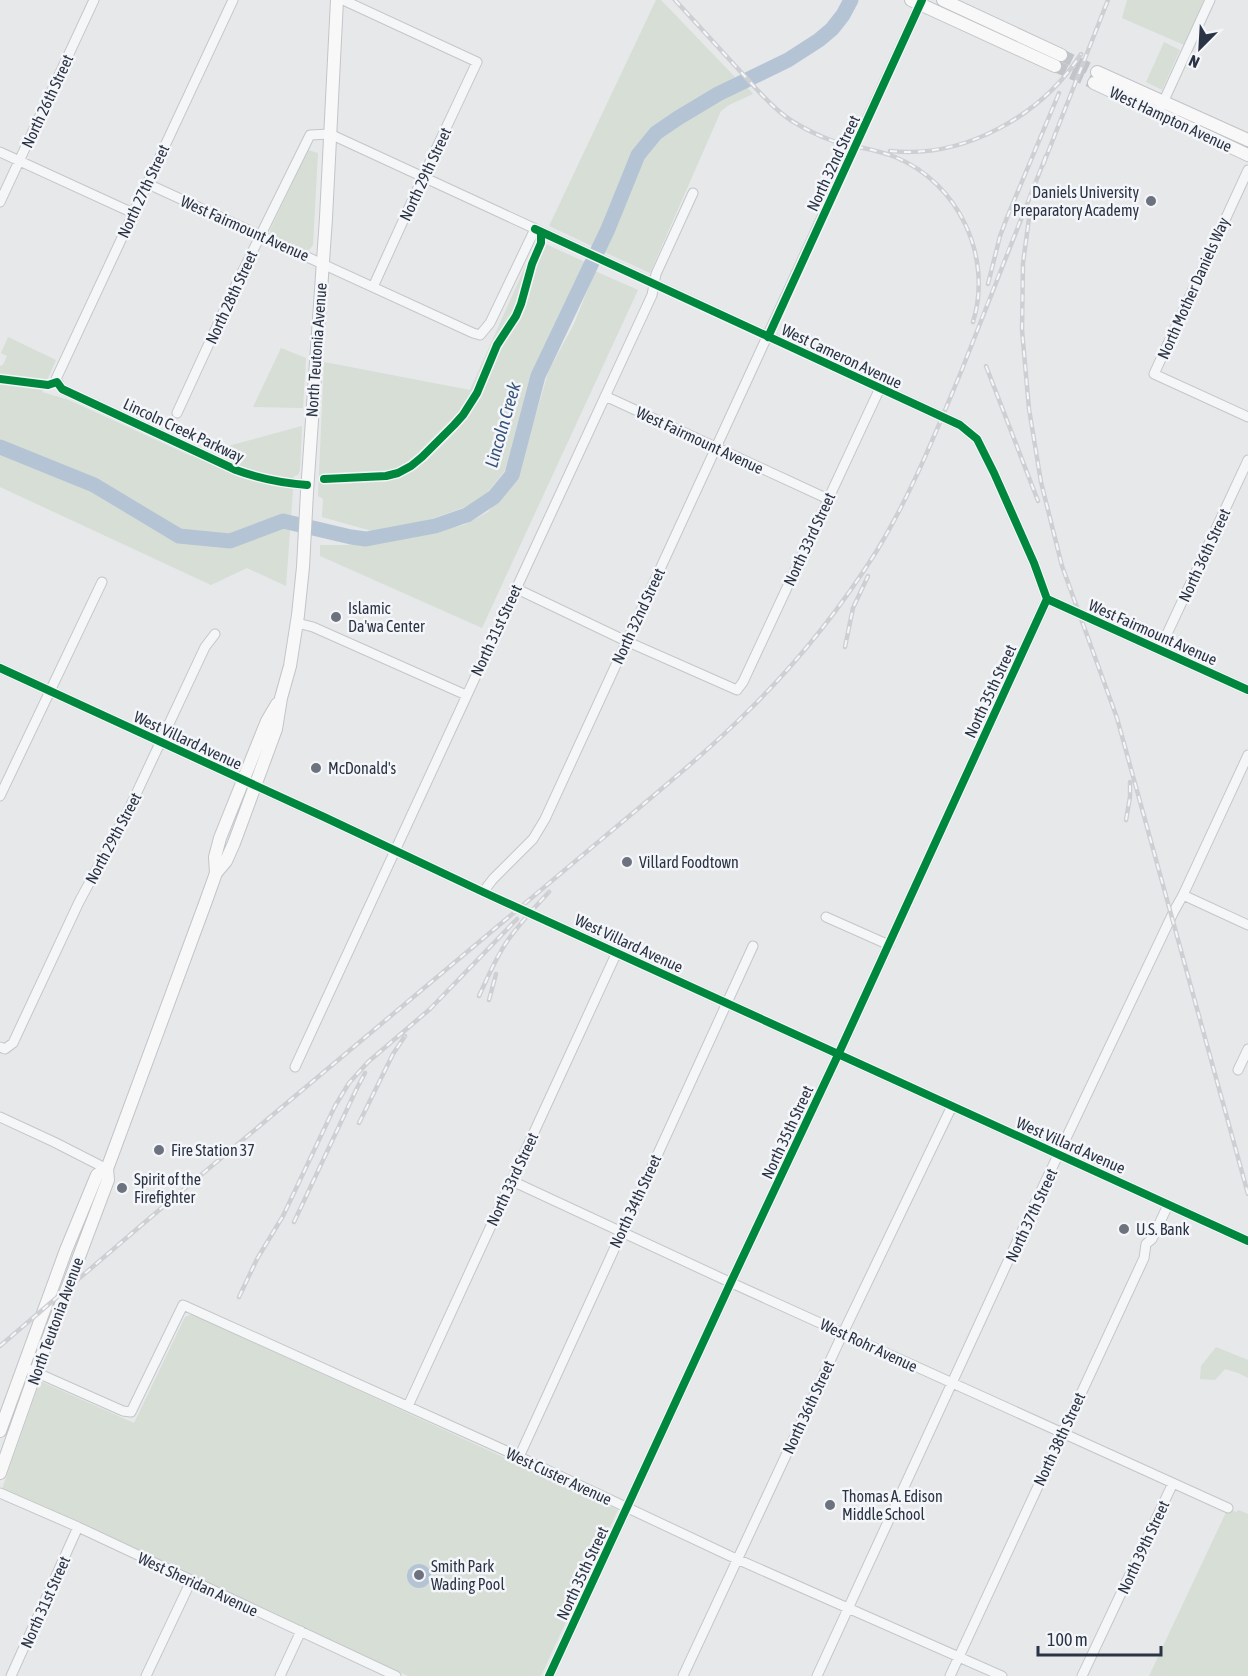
<svg xmlns="http://www.w3.org/2000/svg" width="1248" height="1676" font-family="'Asap Condensed',sans-serif">
<rect width="100%" height="100%" fill="#e6e8ea"/>
<path fill="#d6ded6" d="M656,0h5l74,77 -77,47 -17,17 -31,63 -16,43 -45,-21z
M1127,0h77l-20,45 -62,-27z
M1164,42l16,8 -18,40 -16,-8z
M747,87l6,7 -24,11 -8,6 -71,162 -46,-21 38,-92 23,-29 20,-13z
M308,150l10,3 -5,92 -4,5 -5,1 -31,-15 -3,-3v-3z
M537,240l48,22 -54,117 -24,89 -27,34 -60,21 -45,9 -53,-15 1,-18 -5,-3 6,-134 146,28z
M595,271l43,19 -156,338 -162,-72v-11h50l94,-20 24,-13 29,-34 32,-108 25,-46z
M8,337l48,23 -14,32 27,8 122,56 111,-30 -2,44 -2,5 -4,1 -8,110 -39,-18 -36,17 -211,-98v-121l3,-1 4,-9 -6,-3z
M281,348l25,10 -3,50 -50,-1z
M192,1314l426,196 -77,166h-133l-406,-187 38,-108 94,42 51,-106z
M1216,1347l32,13v18l-10,-5 -13,-4 -10,11 -15,-1 1,-13z
M1228,1508l8,4 3,-2 9,4v162h-99z"/>
<path fill="#b4c4d5" d="M407 1576a12 12 0 1 1 24 0a12 12 0 1 1-24 0Z"/>
<g fill="none" stroke-linecap="round" stroke-linejoin="round">
<path stroke="#b4c4d5" stroke-width="15" d="M0,447l94,38 85,51 51,5 53,-20 68,16 15,2 69,-13 32,-11 27,-18 18,-22 26,-99 70,-147 30,-74 18,-22 22,-15 40,-24 70,-34 31,-20 13,-11 11,-14 8,-15"/>
<path stroke="#c1c4c9" stroke-width="12" stroke-dasharray="12 6" stroke-linecap="butt" d="M1061,55l36,17
M1055,66l39,17"/>
<defs>
<path id="minor" d="M233,0l-177,379 6,10 174,81c24,9 46,13 71,15
M343,0l134,62 -54,115 -50,110
M1161,107l49,-107
M0,152l133,61
M1248,170l-94,204 94,43
M148,184l325,149 7,2 10,-12 45,-94
M0,202l94,-202
M605,396l223,103
M177,413l58,-126 75,-152 20,-1 630,291 17,14 17,34 40,90 13,36
M515,588l111,53 111,49 6,-8 137,-294
M1047,599l201,91
M297,623l16,4 153,68
M1160,649l88,-189
M0,668l324,149 159,75 765,349
M0,796l102,-214
M483,892l10,-13 40,-40 12,-20 377,-819
M1183,895l65,30
M826,917l63,28
M0,1047l5,2 8,-6 66,-141 51,-95 75,-160 10,-13
M295,1067l357,-772 4,-21 37,-81
M1238,1070l10,-21
M0,1117l54,25 53,27
M512,1181l211,98 505,229
M24,1367l99,44 8,1 52,-107 330,149 217,102 272,120
M408,1406l209,-454
M519,1457l234,-511
M0,1493l78,34 318,149
M11,1676l67,-149
M146,1676l45,-95
M280,1676l21,-45
M549,1676l182,-394 107,-227 209,-456
M683,1676l160,-343 109,-227
M817,1676l204,-443 153,-322 9,-16 65,-140
M950,1676l194,-418 2,-14 6,-5 16,-34
M1082,1676l91,-193"/>
<path id="major" d="M911,0l144,66
M943,0l118,55
M1097,72l151,68
M1094,83l154,72
M216,873l-1,-16 5,-19 47,-117 10,-17
M0,1431l66,-181 31,-75 10,-6
M0,1473l36,-102 72,-191 -1,-11 99,-268 10,-28 10,-12 8,-18 42,-114 5,-31 9,-32 8,-51 5,-48 4,-75 19,-274 11,-218"/>
</defs>
<use href="#minor" stroke="#c4c6c8" stroke-width="11"/>
<use href="#major" stroke="#c2c5c8" stroke-width="14"/>
<use href="#minor" stroke="#f5f6f7" stroke-width="9"/>
<use href="#major" stroke="#f8f8f8" stroke-width="12"/>
<defs>
<path id="rail" d="M675,0c22,24 43,47 65,71 16,17 32,37 52,50 13,8 27,15 41,20 21,6 42,8 62,16 64,26 98,100 78,165
M890,151c75,8 152,-36 191,-97
M1043,165l65,-165
M1030,211l-7,52 -1,67 7,79 12,73 21,84 55,152 131,476
M988,284l12,-48 8,-21 51,-122
M986,366l52,135
M845,647l8,-39 15,-32
M1126,820l4,-23v-15
M479,996c9,-19 17,-39 29,-56 12,-17 27,-33 41,-48
M489,1000l7,-26
M359,1123l34,-69 12,-18
M294,1222l63,-134 8,-15
M239,1297l18,-38 26,-43 52,-110 14,-23 19,-21 62,-53 87,-90
M0,1346l158,-135 482,-404c37,-31 74,-62 108,-96 48,-47 92,-102 128,-159 35,-57 59,-118 85,-180 28,-72 56,-144 85,-216"/>
</defs>
<use href="#rail" stroke="#cecfd2" stroke-width="4.5"/>
<use href="#rail" stroke="#f4f6f9" stroke-width="2" stroke-dasharray="7" stroke-linecap="butt"/>
<defs>
<path id="cycleway" d="M535,229l425,196 17,14 17,34 40,90 13,36
M768,337l154,-337
M0,379l48,6 9,-3 5,7 174,81c24,9 46,13 71,15
M324,479l62,-3 12,-3 13,-7 11,-9 32,-32 9,-10 14,-22 20,-48 19,-29 5,-12 11,-40 9,-21v-11
M1047,599l201,91
M0,668l324,149 159,75 765,349
M549,1676l182,-394 107,-227 209,-456"/>
</defs>
<use href="#cycleway" stroke="#f4f6f9" stroke-width="11"/>
<use href="#cycleway" stroke="#00873e" stroke-width="8"/>
</g>
<g fill="#6c737f" stroke="#f4f6f9" stroke-width="2">
<circle cx="1151" cy="201" r="6"/>
<circle cx="336" cy="617" r="6"/>
<circle cx="316" cy="768" r="6"/>
<circle cx="627" cy="862" r="6"/>
<circle cx="159" cy="1150" r="6"/>
<circle cx="122" cy="1188" r="6"/>
<circle cx="1124" cy="1229" r="6"/>
<circle cx="830" cy="1505" r="6"/>
<circle cx="419" cy="1575" r="6"/>
</g>
<g text-anchor="middle" stroke-width="5" stroke-linejoin="round" paint-order="stroke">
<g font-size="16" fill="#2b3445" stroke="#f4f6f9">
<text transform="translate(47 101) rotate(-65)" y="6">North 26th Street</text>
<text transform="translate(1171 119) rotate(25)" y="6">West Hampton Avenue</text>
<text transform="translate(833 163) rotate(-65)" y="6">North 32nd Street</text>
<text transform="translate(425 174) rotate(-65)" y="6">North 29th Street</text>
<text transform="translate(143 191) rotate(-65)" y="6">North 27th Street</text>
<text transform="translate(245 228) rotate(24)" y="6">West Fairmount Avenue</text>
<text transform="translate(1193 288) rotate(-66)" y="6">North Mother Daniels Way</text>
<text transform="translate(231 297) rotate(-65)" y="6">North 28th Street</text>
<text transform="translate(316 350) rotate(-86)" y="6">North Teutonia Avenue</text>
<text transform="translate(842 356) rotate(25)" y="6">West Cameron Avenue</text>
<text transform="translate(184 430) rotate(25)" y="6">Lincoln Creek Parkway</text>
<text transform="translate(700 440) rotate(25)" y="6">West Fairmount Avenue</text>
<text transform="translate(809 539) rotate(-65)" y="6">North 33rd Street</text>
<text transform="translate(1204 555) rotate(-65)" y="6">North 36th Street</text>
<text transform="translate(638 616) rotate(-65)" y="6">North 32nd Street</text>
<text transform="translate(496 630) rotate(-65)" y="6">North 31st Street</text>
<text transform="translate(1153 632) rotate(24)" y="6">West Fairmount Avenue</text>
<text transform="translate(990 691) rotate(-65)" y="6">North 35th Street</text>
<text transform="translate(188 740) rotate(25)" y="6">West Villard Avenue</text>
<text transform="translate(113 838) rotate(-62)" y="6">North 29th Street</text>
<text transform="translate(629 943) rotate(25)" y="6">West Villard Avenue</text>
<text transform="translate(787 1132) rotate(-65)" y="6">North 35th Street</text>
<text transform="translate(1071 1145) rotate(24)" y="6">West Villard Avenue</text>
<text transform="translate(512 1179) rotate(-65)" y="6">North 33rd Street</text>
<text transform="translate(635 1201) rotate(-65)" y="6">North 34th Street</text>
<text transform="translate(1031 1215) rotate(-65)" y="6">North 37th Street</text>
<text transform="translate(55 1321) rotate(-70)" y="6">North Teutonia Avenue</text>
<text transform="translate(869 1345) rotate(25)" y="6">West Rohr Avenue</text>
<text transform="translate(808 1407) rotate(-65)" y="6">North 36th Street</text>
<text transform="translate(1059 1439) rotate(-65)" y="6">North 38th Street</text>
<text transform="translate(559 1476) rotate(25)" y="6">West Custer Avenue</text>
<text transform="translate(1143 1547) rotate(-65)" y="6">North 39th Street</text>
<text transform="translate(582 1573) rotate(-65)" y="6">North 35th Street</text>
<text transform="translate(198 1584) rotate(25)" y="6">West Sheridan Avenue</text>
<text transform="translate(45 1602) rotate(-66)" y="6">North 31st Street</text>
</g>
<g font-size="16" fill="#2b3445" stroke="#f4f6f9" text-anchor="start">
<text x="1139" y="198" text-anchor="end">Daniels University<tspan x="1139" dy="18">Preparatory Academy</tspan></text>
<text x="348" y="614">Islamic<tspan x="348" dy="18">Da'wa Center</tspan></text>
<text x="328" y="774">McDonald's</text>
<text x="639" y="868">Villard Foodtown</text>
<text x="171" y="1156">Fire Station 37</text>
<text x="134" y="1185">Spirit of the<tspan x="134" dy="18">Firefighter</tspan></text>
<text x="1136" y="1235">U.S. Bank</text>
<text x="842" y="1502">Thomas A. Edison<tspan x="842" dy="18">Middle School</tspan></text>
<text x="431" y="1572">Smith Park<tspan x="431" dy="18">Wading Pool</tspan></text>
</g>
<g font-size="18" font-style="italic" fill="#34527a" stroke="#f4f6f9">
<text transform="translate(503 425) rotate(-74)" y="6">Lincoln Creek</text>
</g>
</g>
<g transform="translate(1200 48) rotate(204)" stroke="#f4f6f9" stroke-width="4.5" paint-order="stroke">
<path d="M0-4.5L10 22L0 15L-10 22Z" fill="#2b3445"/>
<text y="-9" font-size="16" font-weight="bold" text-anchor="middle" fill="#2b3445">N</text>
</g>
<path d="M1038 1646v9h123v-9" fill="none" stroke="#2b3445" stroke-width="3"/>
<text x="1047" y="1646" font-size="18" fill="#2b3445" stroke="#f4f6f9" stroke-width="4.5" paint-order="stroke">100 m</text>
</svg>
